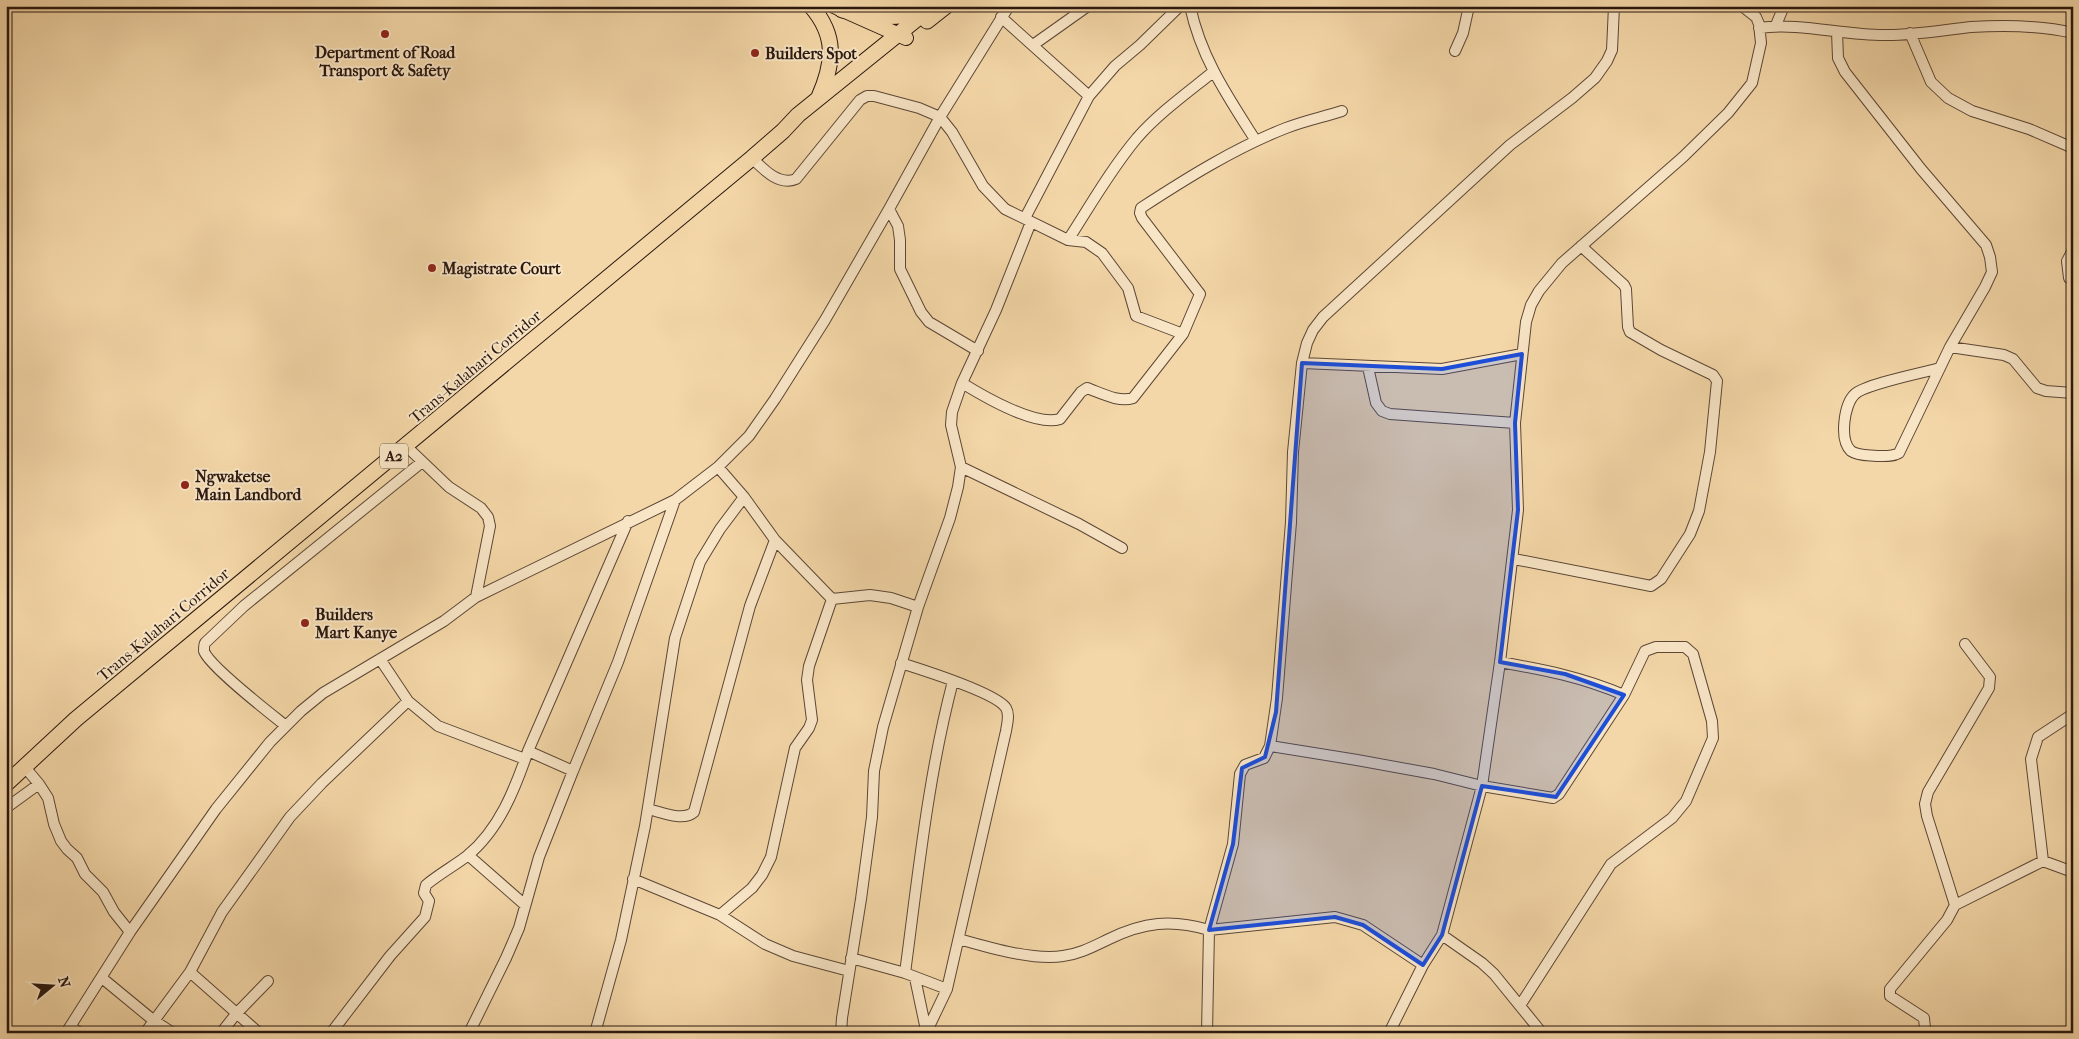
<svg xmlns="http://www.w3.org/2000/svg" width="2079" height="1039" font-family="'IM FELL French Canon',serif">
<rect width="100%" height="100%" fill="#f4d7a8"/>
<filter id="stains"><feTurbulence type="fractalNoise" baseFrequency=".004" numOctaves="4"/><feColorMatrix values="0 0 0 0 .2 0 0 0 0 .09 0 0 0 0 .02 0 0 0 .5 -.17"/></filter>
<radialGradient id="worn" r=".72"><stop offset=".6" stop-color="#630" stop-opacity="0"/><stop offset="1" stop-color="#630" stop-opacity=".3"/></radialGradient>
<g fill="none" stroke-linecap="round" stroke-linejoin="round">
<defs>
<path id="minor" d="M1190,6c11,52 38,91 66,135
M1001,17l88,79
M1776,25l8,-19
M1759,28c42,-6 86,8 129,7 27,0 55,-5 83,-8 34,-2 68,-2 102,6
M1837,32l1,26 7,14 76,97 65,76 4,12 2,15 -7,15 -35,60 -51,106c-7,4 -14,3 -22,3 -8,-1 -19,0 -26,-5 -12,-11 -7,-47 4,-57 11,-10 67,-21 85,-26
M1910,33l21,49 17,16 24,13 57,18 44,19
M1033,45l55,-39
M1455,51l8,-18 6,-27
M752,158c12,12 27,28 44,21l64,-79 7,-4h7l45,12 21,9 12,15 31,54 22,23 63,31 18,2 16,11 26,35 8,28 47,18
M889,209l9,17 2,14v29l21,43 8,10 49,29
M1025,218l64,-122 26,-30 25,-21 40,-39
M1068,240c22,-34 43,-71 69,-102 22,-25 50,-45 76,-66
M2073,250l-6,11 2,17 4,2
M1950,347l54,8 9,4 24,29 9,3 27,2
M1302,363l140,6 80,-15
M1368,367l8,36 6,8 8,3 125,9
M962,383c21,13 74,44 98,36l21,-27 6,-4c14,5 32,15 46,10l50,-64 17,-40 -58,-76 -2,-5 1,-5c46,-30 94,-60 145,-80 18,-7 37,-11 56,-17
M406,446l43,41 32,21 7,9 2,9 -14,71
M718,467l26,30 31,43 57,59 38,-4 21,3 27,9
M961,467l118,57 43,24
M1514,559l137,27 10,-7 29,-45 9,-23 11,-59 7,-71 -4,-6 -52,-25 -31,-18 -2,-5 -2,-38 -2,-4 -43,-39
M380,659l28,42 30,25 87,33
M1500,662c45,8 82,15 124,33
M901,663c19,6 96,30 105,45 4,7 1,16 0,23l-59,258 -21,44
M286,726c-15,-12 -77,-60 -82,-75 0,-2 0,-7 1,-8l39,-37 178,-144
M24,766l15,18 9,14 6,26 7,17 6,8 10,9 8,16 18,18 11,20 16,20
M573,771l45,-109 57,-162
M6,808l33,-24
M648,809c13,3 35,13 46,3l56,-206 25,-66
M468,855l57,50
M2043,861l-12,-102 7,-22 35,-23
M633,879l87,36 32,-27 10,-13 9,-18 24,-109 14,-20 3,-8 -5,-40 2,-14 23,-67
M1955,905l-28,-89 -2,-12 3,-12 61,-104 1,-11 -25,-33
M720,915l45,29 28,12 56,15
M1442,935l40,28 12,11 48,59
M959,939c28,8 75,22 104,17 17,-2 31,-10 46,-17 35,-17 62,-20 100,-9l126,-13 28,8 60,40
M851,958l54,15 42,16
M190,972l69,61
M905,973c13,-97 23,-197 48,-292
M102,978l51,42 20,13
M915,978l11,52
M1521,1004l90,-140 61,-46 14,-17 27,-63 -1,-17 -19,-67 -8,-7h-29l-11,4 -21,44 -65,99 -6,4 -71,-12 -48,-12 -77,-14 -87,-14 7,-48 14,-176 2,-70 9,-89 5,-20 6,-13 10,-13 187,-172 62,-47 23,-20 12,-17 5,-11 2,-44
M71,1027l9,6
M66,1033l64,-101 86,-123 54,-67 31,-31 22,-18 121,-72 32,-24 199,-97 43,-33 31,-31 26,-37 50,-79 64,-111 51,-92 69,-111
M145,1033l45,-61 32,-60 68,-95 32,-34 86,-82
M221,1033l15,-19 32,-33
M331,1033l59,-77 35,-39 4,-16 -5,-8 2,-8c13,-11 28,-19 41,-29 32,-26 48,-67 61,-105
M469,1033l37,-75 13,-30 20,-71 34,-86 -45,-20 100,-230
M595,1033l26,-93 24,-114 30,-188 25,-76 20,-33 24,-32
M841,1033l1,-15 19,-119 11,-82 2,-46 9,-44 35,-120 32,-89 8,-31 3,-20 -10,-42 1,-13 10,-29 34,-73 35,-88
M1207,1033l2,-103 24,-86 7,-70 5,-9 19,-7 6,-12
M1389,1033l34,-68 19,-30 40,-149 18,-124 18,-152 -3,-87 11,-101 5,-17 8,-14 23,-28 121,-106 45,-44 24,-30 9,-40 -2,-19 -3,-7 -14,-11
M1921,1033l4,-4 -1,-11 -34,-22v-7l57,-69 8,-15 88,-44 30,11"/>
<path id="major" d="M834,6l72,32"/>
<path id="highway" d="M811,6c26,30 23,57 8,91
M842,10c32,6 48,10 80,2
M927,21l19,-15
M6,784l70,-65 676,-561 31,-27 15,-16 135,-109"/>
</defs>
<use href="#minor" stroke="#5c4735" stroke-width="12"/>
<use href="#major" stroke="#29170f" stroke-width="16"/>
<use href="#highway" stroke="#29170f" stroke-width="17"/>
<use href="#minor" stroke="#f8e5c6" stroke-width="10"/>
<use href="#major" stroke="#f4d7a8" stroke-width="14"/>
<use href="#highway" stroke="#f4d7a8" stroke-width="15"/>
</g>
<path fill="#1d4ed8" fill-opacity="0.2" stroke="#1d4ed8" stroke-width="4" stroke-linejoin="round" d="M1522,354l-7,69 3,87 -18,152 65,12 59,21 -68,102 -74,-11 -40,149 -19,30 -60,-40 -28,-8 -126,13 24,-86 9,-76 23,-11 11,-45 26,-349 140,6z"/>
<g fill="#8f2418" stroke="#f8e5c6" stroke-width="2">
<circle cx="385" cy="34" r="5"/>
<circle cx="755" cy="53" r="5"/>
<circle cx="432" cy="268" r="5"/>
<circle cx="185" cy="485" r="5"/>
<circle cx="305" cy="623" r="5"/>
</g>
<g text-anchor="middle" stroke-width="4" stroke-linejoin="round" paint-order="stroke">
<rect fill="#f8e5c6" stroke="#675546" stroke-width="1" x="380" y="443.5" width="28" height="25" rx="4"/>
<g font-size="15" font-weight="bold" fill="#29170f">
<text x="394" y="461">A2</text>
</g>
<g font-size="16" font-weight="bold" fill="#29170f" stroke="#f8e5c6" text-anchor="start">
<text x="385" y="58" text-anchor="middle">Department of Road<tspan x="385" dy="18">Transport &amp; Safety</tspan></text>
<text x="765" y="59">Builders Spot</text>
<text x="442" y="274">Magistrate Court</text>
<text x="195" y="482">Ngwaketse<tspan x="195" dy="18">Main Landbord</tspan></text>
<text x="315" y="620">Builders<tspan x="315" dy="18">Mart Kanye</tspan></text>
</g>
<g font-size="16" fill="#29170f" stroke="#f8e5c6">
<text transform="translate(475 366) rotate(-40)" y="6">Trans-Kalahari Corridor</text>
<text transform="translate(163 624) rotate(-40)" y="6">Trans-Kalahari Corridor</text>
</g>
</g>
<rect width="2079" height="1039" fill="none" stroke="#f4d7a8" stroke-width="25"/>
<rect x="8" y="8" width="2064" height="1024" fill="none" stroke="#29170f" stroke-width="2.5"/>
<rect x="12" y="12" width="2054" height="1014" fill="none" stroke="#29170f"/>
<g transform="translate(52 986) rotate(72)" stroke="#f8e5c6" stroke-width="4" paint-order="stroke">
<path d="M0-4L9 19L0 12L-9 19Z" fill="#29170f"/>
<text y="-8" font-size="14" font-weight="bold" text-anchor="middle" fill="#29170f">N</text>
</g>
<rect width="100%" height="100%" filter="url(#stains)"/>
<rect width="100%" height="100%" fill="url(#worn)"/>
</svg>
